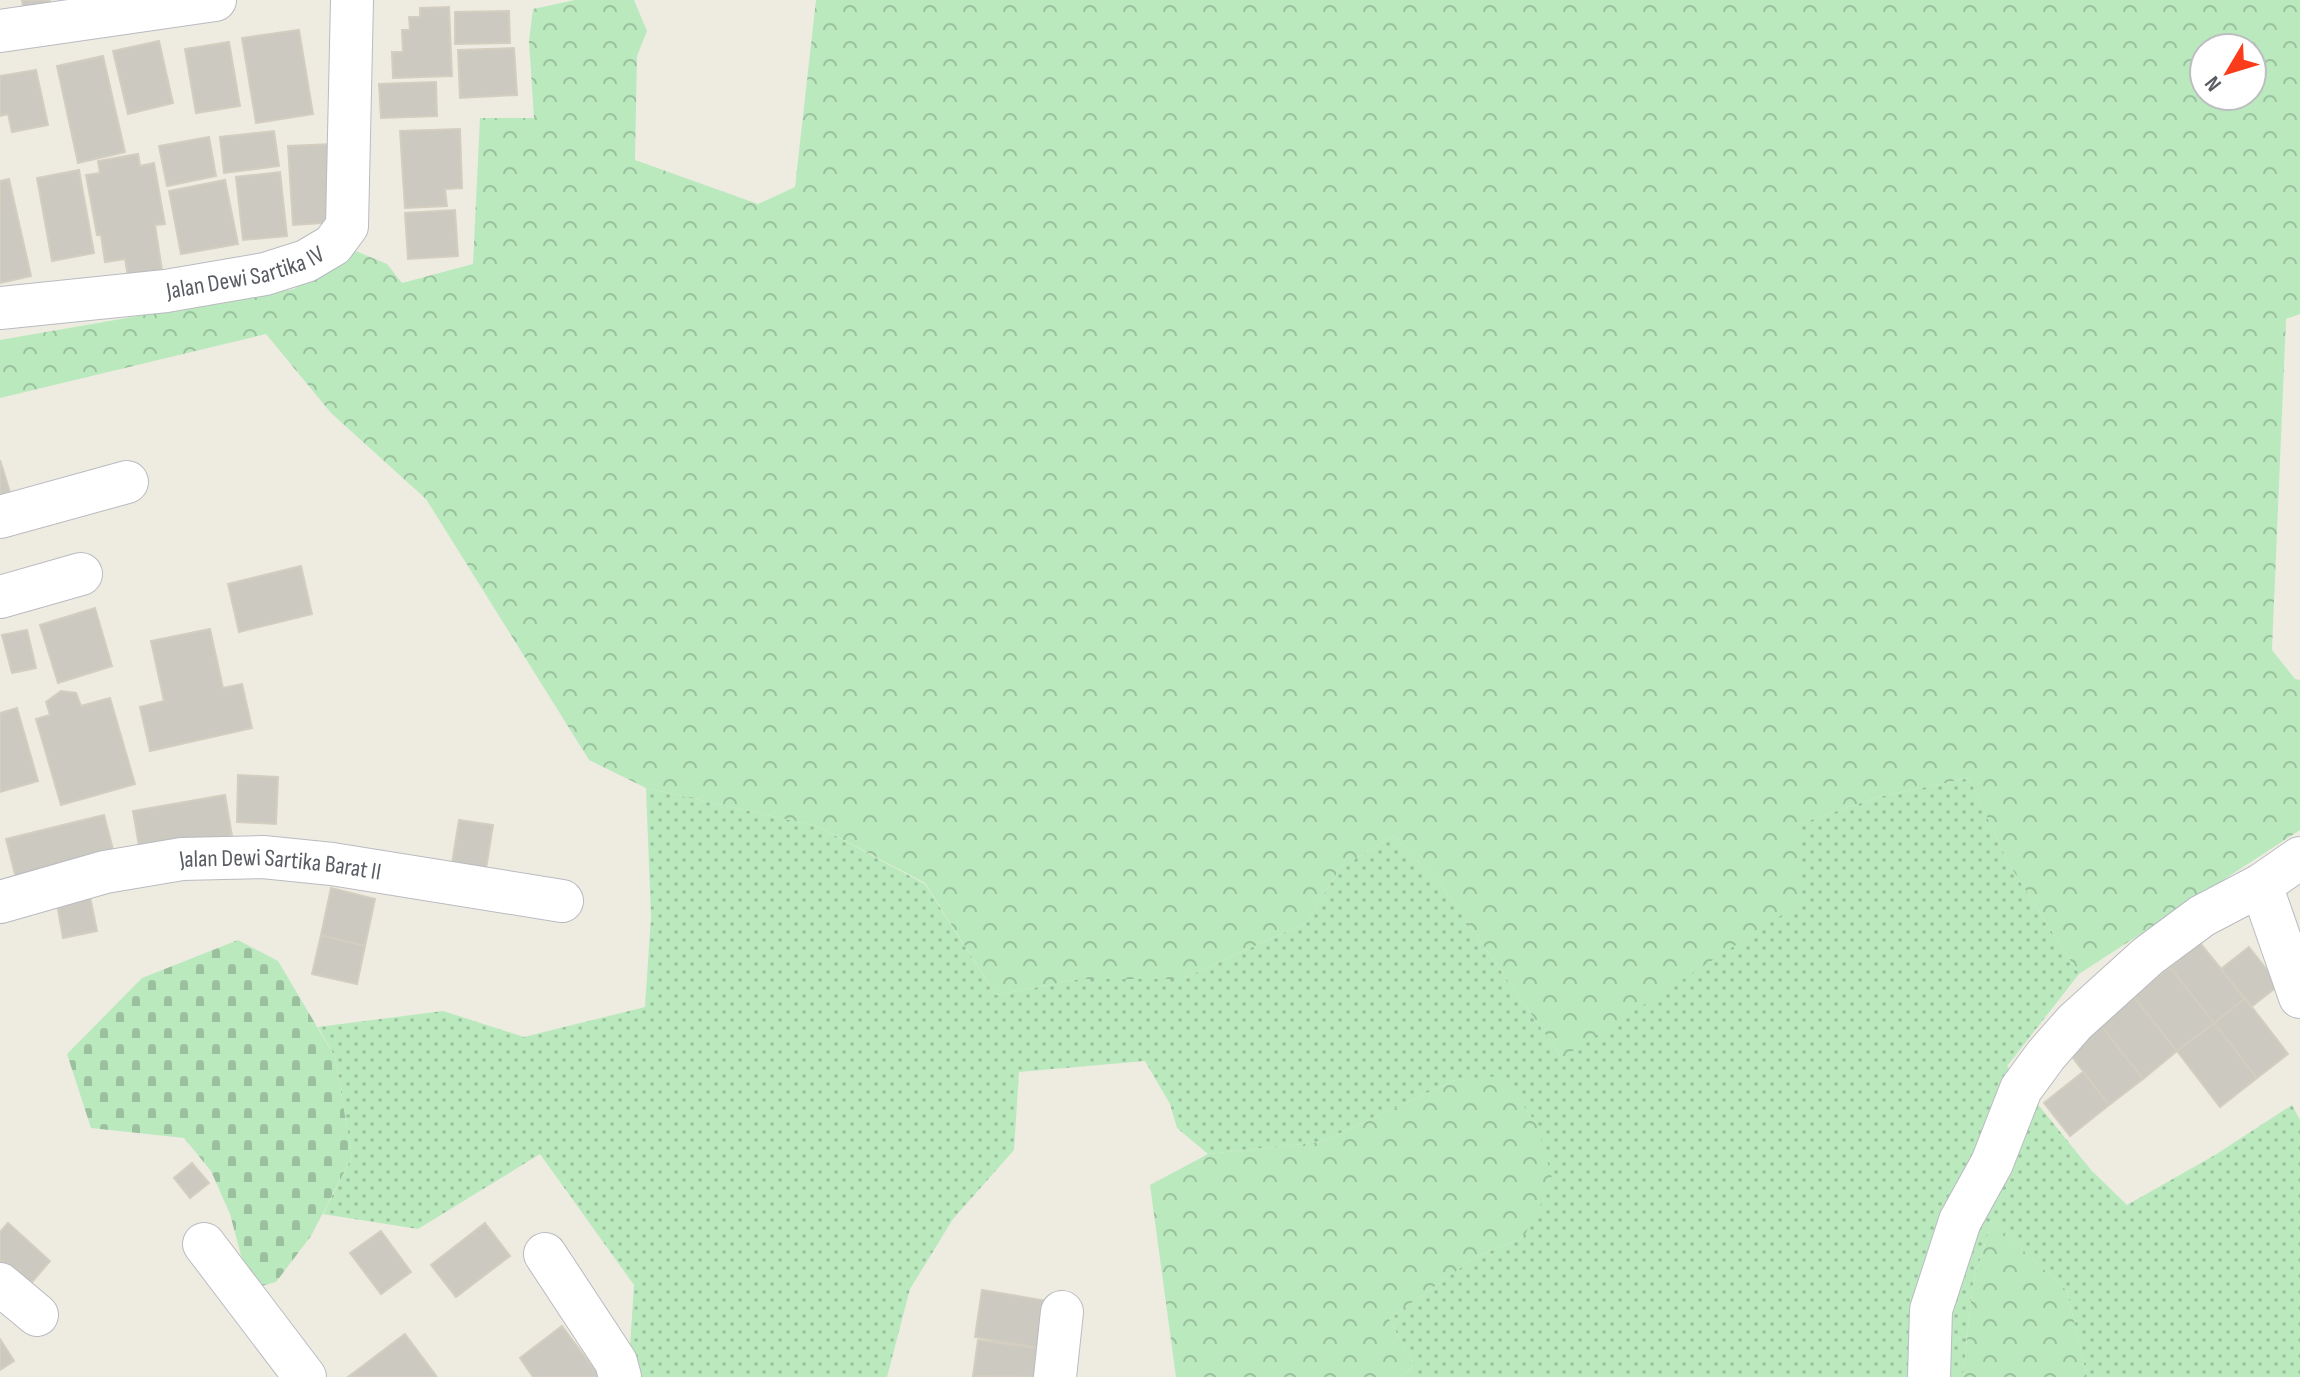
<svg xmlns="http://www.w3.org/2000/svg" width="2300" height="1377" font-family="'Sofia Sans Condensed',sans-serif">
<defs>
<pattern id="grass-dots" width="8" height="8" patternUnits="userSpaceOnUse" patternTransform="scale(2)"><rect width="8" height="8" fill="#bae9be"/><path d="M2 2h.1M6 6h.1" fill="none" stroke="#9ac09e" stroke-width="1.8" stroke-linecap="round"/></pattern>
<pattern id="forest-crowns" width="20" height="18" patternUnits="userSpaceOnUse" patternTransform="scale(2)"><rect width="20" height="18" fill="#bae9be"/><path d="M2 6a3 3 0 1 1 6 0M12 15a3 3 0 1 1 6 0" fill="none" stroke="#9ac09e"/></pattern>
<pattern id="cemetery-stones" width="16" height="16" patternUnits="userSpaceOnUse" patternTransform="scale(2)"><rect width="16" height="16" fill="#bae9be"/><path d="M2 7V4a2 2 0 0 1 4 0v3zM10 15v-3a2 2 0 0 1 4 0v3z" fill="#9ac09e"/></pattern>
</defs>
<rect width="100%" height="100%" fill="#eeece1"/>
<path fill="url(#grass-dots)" d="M1969,778l40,86 70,110 -72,92 84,104 36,35 88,-50 77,-50 8,15v257h-213l-20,-86 -75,-70 -19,62 -10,94h-561l12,-12 -25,-46 88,-63 46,-18 14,-114 -36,-47 -46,3 -134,62 -113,12 -31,-26 -7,-24 -25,-43 -126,11 -5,78 -61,69 -43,70 -23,88h-259l6,-92 -94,-131 -122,75 -95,-15 29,-57 -17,-100 -17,-30 125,-16 81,26 121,-30 6,-91 -5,-128 171,38 108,58 71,111 83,-16h103l124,-56 34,-55 53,-32 48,49 121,173 240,-235 76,-26z"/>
<path fill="url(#forest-crowns)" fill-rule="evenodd" d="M575,0h59l13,31 -10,25 -2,104 123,44 37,-17 21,-187h1484v314l-14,5 -14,331 23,29 5,1v150l-221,144 -70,-110 -40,-86 -91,19 -76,26v79l-240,156 -121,-173 -48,-49 -53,32 -34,55 -124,56h-103l-83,16 -71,-112 -108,-57 -171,-38 -57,-28 -163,-261 -95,-86 -65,-79 -266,64v-58l294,-51 57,-40 36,15 15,19 71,-19 7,-146h54l-5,-77 4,-32zM2204,48h48v48h-48z
M1501,1076l36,48 16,58 -30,56 -46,18 -88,63 25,46 -12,12h-226l-26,-192 58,-31 113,-12 134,-62z
M1992,1221l75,70 20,86h-124l10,-94z"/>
<path fill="url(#cemetery-stones)" d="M238,940l40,21 57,96 17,100 -41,79 -35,46 -26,7 -20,-75 -19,-43 -27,-33 -93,-10 -24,-74 75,-76z"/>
<path fill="#cbc9c0" stroke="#d3cebf" stroke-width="2" d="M22,0h28v4l-27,3z
M449,7l3,69 -59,2 -1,-26h11l-1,-22h8l-1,-13h11v-9z
M509,11l1,32 -55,1v-32z
M299,30l14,84 -57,9 -14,-85z
M159,41l14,62 -45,11 -15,-63z
M229,42l11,64 -44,7 -11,-64z
M514,48l3,47 -57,3 -2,-48z
M103,56l22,96 -47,11 -21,-97z
M36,70l12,55 -36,7 -4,-18 -8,2v-40z
M436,82l1,34 -56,2 -2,-34z
M460,129l2,59 -17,1 2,17 -42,2 -5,-77z
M274,131l5,35 -55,7 -4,-36z
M209,137l7,39 -49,10 -8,-40z
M332,144l5,78 -44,3 -5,-79z
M138,154l2,12 14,-3 11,61 -10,1 7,45 -34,6 -3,-17 -20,3 -4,-27h-4l-11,-60 14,-2 -2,-12z
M79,170l15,83 -42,8 -15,-83z
M280,172l7,64 -44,4 -7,-63z
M9,179l22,97 -31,7v-102z
M225,180l13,64 -57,10 -12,-63z
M455,210l3,46 -50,3 -3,-46z
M0,460l10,32 -10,3z
M301,566l11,48 -73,18 -11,-48z
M95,608l17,58 -54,17 -18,-58z
M210,629l13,59 19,-4 10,44 -102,23 -10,-44 24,-6 -13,-60z
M27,630l9,38 -24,5 -10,-38z
M61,691l15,2 5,13 29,-8 25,86 -74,21 -25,-86 14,-4 -4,-13z
M17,708l21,73 -38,11v-79z
M238,775l40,2 -2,47 -39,-2z
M225,795l7,41 -92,16 -7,-41z
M104,815l11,42 -98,25 -11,-43z
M459,820l34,5 -8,50 -34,-5z
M331,888l44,11 -10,47 -44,-11z
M89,892l8,39 -34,7 -7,-40z
M321,935l44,11 -8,38 -45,-10z
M2200,943l45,55 -31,25 -44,-56z
M2249,947l30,38 -28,22 -30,-38z
M2170,967l44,56 -37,28 -44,-55z
M2133,996l44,55 -34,28 -44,-56z
M2245,998l43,56 -31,24 -43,-55z
M2099,1023l44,56 -34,26 -43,-56z
M2214,1023l43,55 -37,29 -43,-56z
M2083,1072l26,33 -39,31 -26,-33z
M192,1163l17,20 -19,15 -16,-20z
M8,1223l42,38 -29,34 -21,-19v-44z
M485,1223l25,33 -54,41 -25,-32z
M381,1231l30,41 -30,22 -31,-41z
M982,1290l65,11 -7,47 -65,-11z
M562,1326l38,51h-67l-13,-19z
M405,1334l32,43h-89z
M0,1339l14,22 -14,9z
M978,1340l72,10 -4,27 -73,-1z"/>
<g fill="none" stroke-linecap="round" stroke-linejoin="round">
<defs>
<g id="minor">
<path d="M0,31l215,-31"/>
<path id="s1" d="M0,308l166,-17 99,-17 41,-13 27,-16 14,-19 5,-226"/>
<path d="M0,517l127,-35"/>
<path d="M0,597l81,-23"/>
<path d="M2261,885l39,112"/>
<path id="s2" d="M0,902l105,-30 77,-13 81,-2 69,7 230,37"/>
<path d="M204,1244l101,133"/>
<path d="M545,1254l71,108 4,15"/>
<path d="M0,1284l37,31"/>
<path d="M1055,1377l7,-65"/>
<path d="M1929,1377l2,-67 29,-89 32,-58 29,-74 25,-34 29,-33 73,-66 54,-40 59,-31 39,-27"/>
</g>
</defs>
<use href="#minor" stroke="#b9bbc1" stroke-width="44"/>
<use href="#minor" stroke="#fff" stroke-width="42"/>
</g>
<g text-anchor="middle" stroke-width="6" stroke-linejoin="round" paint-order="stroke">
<g font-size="24" fill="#595d63" stroke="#fff">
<text dy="8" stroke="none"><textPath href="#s1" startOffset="248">Jalan Dewi Sartika IV</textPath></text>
<text dy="8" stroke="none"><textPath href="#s2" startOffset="286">Jalan Dewi Sartika Barat II</textPath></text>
</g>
</g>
<g transform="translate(2228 72) rotate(232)"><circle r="38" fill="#ffffff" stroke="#bdbec1" stroke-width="2"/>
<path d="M0-6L14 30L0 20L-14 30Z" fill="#fa3c1b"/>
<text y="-12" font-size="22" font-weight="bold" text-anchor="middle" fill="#595d63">N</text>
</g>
</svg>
